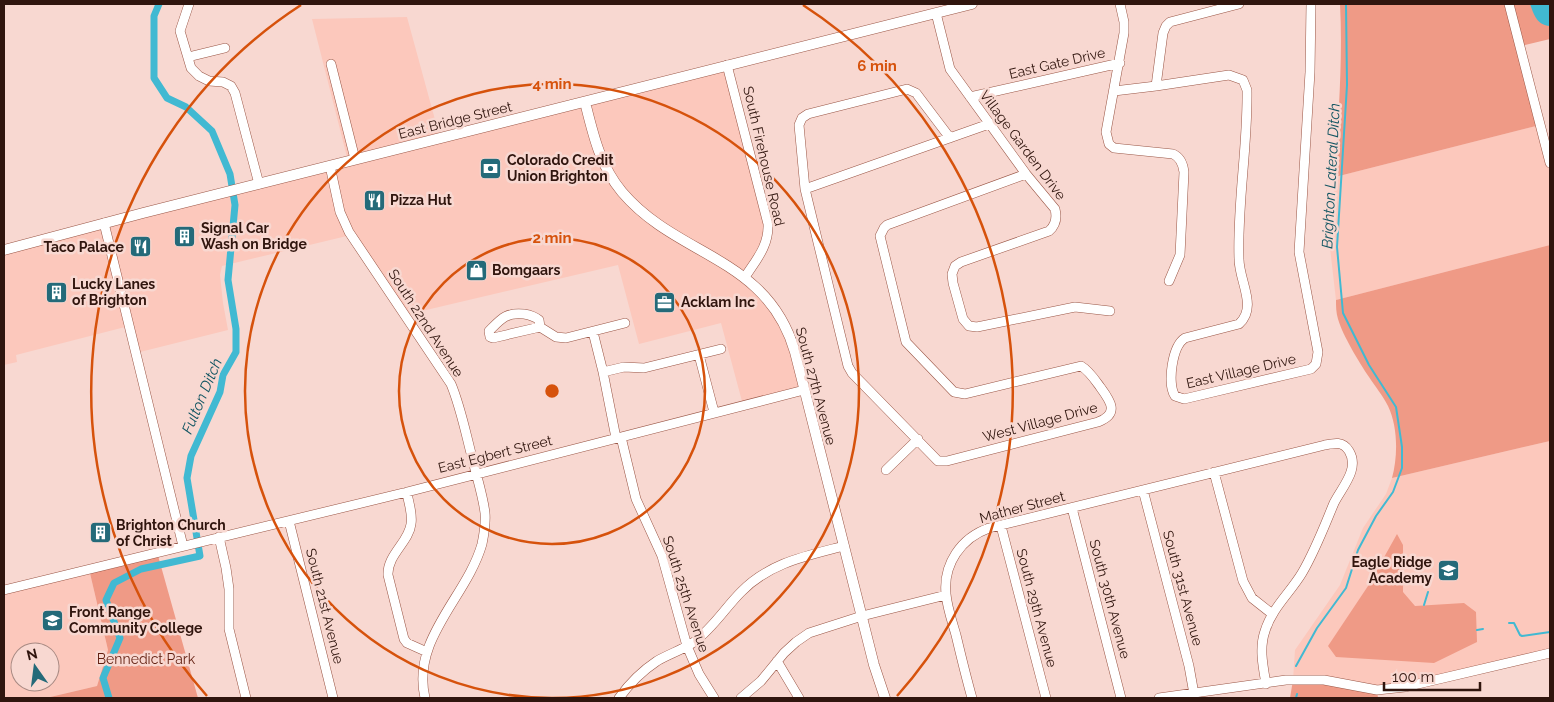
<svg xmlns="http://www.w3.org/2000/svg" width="1554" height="702" font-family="Raleway,sans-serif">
<rect width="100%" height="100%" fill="#f8d8d1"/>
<path fill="#fcc8bc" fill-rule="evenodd" d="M407,17l33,121 287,-73 42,168 -24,44 26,25 33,88 -61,15 -22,-82 -82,21 -21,-79 -213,50 -54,-80 -129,31 -2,9 3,28 5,27 -92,23 -7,-27 -113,29 1,7 -13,3v-115l344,-89 -36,-142z
M1540,125l10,38v82l-214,55 -6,-52 5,-71z
M1550,441v212l-173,37 -84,-10 2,-30 45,-65 23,-57 23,-34 6,-16z
M89,569l19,81 -11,36 -51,12h-42v-107zM20,652h30v30h-30z"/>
<path fill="#ef9a86" d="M1340,4h210v35l-29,7 19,79 -205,52c3,-58 8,-116 5,-173z
M1550,245v196l-158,37c6,-22 6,-51 -4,-72 -5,-10 -13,-20 -19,-29 -10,-15 -26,-41 -31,-58 -2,-6 -2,-13 -2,-19z
M1397,534l6,11v47l12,14 49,-3 12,9 1,30 -43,21 -98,-6 -8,-11 40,-60z
M157,552l41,146h-152l51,-12 11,-36 -19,-81z
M1293,680l84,10 1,8h-88z"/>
<path fill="#41b9d2" d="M1530,4h20v22c-13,-1 -16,-11 -20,-22z"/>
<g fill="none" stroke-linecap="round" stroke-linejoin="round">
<path stroke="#41b9d2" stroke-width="2" d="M1424,605l4,-13
M1509,623h5l6,12 2,1 28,-4
M1477,630l6,-1
M1296,666l21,-38 29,-40 12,-38 18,-34 17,-24 9,-24v-21l-6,-40 -27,-42 -26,-52 -6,-66 10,-162 -1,-81
M1296,698l1,-4"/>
<path stroke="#41b9d2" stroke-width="7" d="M109,698l-6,-20 17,-40 -14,-38 8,-17 27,-14 59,-13 -13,-78 4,-22 29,-64 3,-17 13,-23v-23l-8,-49 7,-75 -5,-31 -18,-43 -26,-24 -19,-9 -13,-20v-62l5,-12"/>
<defs>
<path id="minor" d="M189,4l-9,27 11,37 8,8 10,5 14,1 8,4 4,7 24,91
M1120,4l4,18v11l-18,99 3,12 5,4 59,6c7,3 10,10 11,18l-4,83 -11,26
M1239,4l-69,18 -4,4 -3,7 -7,53 73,-11 14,5 4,10c1,56 -10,114 -8,169 0,22 19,48 0,65l-54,14c-13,8 -18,46 -10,58l9,3 127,-30 5,-5 2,-12 -19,-100 11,-180 1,-68
M1509,4l41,159
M936,13l14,56 76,105 29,35c2,8 1,16 -6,22l-88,31 -6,4 -3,8 1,9 10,36 6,7 8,1 98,-20 35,4
M188,57l37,-9
M331,64l24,95
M727,65l41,159c1,22 -12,36 -23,53
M1114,91l42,-5
M970,97l150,-34
M950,138l-34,-45 -9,-4 -99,25 -6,4 -3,7 6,64 43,177 4,7 86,88h9l151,-39c24,-9 10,-24 0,-38 -5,-7 -10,-14 -17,-18l-116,28 -11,-2 -48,-50 -26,-106 4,-8 3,-3 139,-51
M330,166l10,46 9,20 102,152c10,24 15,51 22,77 4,17 10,35 12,52 1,10 -1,21 -3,31 -15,53 -71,94 -57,154
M805,189l184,-65
M104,223l79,323
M540,327l-1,-7c-5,-4 -9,-5 -15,-6 -18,-2 -23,5 -35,17l1,6 3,1 47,-11 16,10 10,1 59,-15
M593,332l10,40 13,66
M699,355l15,57
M603,372l21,-5 20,1 77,-19
M621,437l15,62 26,57 25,90 12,28 15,24
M886,470l32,-31
M1214,472l29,109 9,17 19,15
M1143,490l46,176 5,28
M407,492c1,10 6,21 4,32 -2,18 -24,31 -23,51l16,64 3,4 20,9
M1072,508l49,190
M289,521l44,177
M1001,526l45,172
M219,537l7,31 3,21v40l17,69
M4,590l403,-98 397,-102
M777,661l22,37
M619,698c10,-14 23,-27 38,-37 12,-7 25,-11 37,-19 19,-14 31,-34 47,-50 28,-29 65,-36 103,-46
M741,698l20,-17 23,-28 12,-11 13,-9 53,-17 84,-21
M972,698c-6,-21 -11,-42 -16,-63 -4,-14 -9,-28 -10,-41 -3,-30 15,-56 43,-66l336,-83c9,-2 18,-4 24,6 11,18 -7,36 -15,52 -10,24 -19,48 -32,70 -12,20 -30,35 -37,58 -6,17 -2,35 1,53
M1159,698l127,-18h38l53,10 28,-3 145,-34"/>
<path id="major" d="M585,102c8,32 15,64 37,90 56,66 145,64 173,160l79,313 11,33
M4,250l139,-37 829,-209"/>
</defs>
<use href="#minor" stroke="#9a5646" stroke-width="10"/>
<use href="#major" stroke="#9a5646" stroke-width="11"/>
<use href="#minor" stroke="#fff" stroke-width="9"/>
<use href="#major" stroke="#fff" stroke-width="10"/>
</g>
<g fill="none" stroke="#d6520c" stroke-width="2.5">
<circle cx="552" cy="391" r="153"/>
<circle cx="552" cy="391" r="307"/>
<path d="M207 696A460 460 0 0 1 301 5M803 5A460 460 0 0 1 897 696"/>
</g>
<defs>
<symbol id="bank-square" viewBox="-11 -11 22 22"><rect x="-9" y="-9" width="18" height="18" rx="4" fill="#246a79" stroke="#f8d8d1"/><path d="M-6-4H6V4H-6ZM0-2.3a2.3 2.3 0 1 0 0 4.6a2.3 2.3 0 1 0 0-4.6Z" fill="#fff"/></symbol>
<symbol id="restaurant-square" viewBox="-11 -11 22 22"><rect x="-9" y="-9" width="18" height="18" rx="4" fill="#246a79" stroke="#f8d8d1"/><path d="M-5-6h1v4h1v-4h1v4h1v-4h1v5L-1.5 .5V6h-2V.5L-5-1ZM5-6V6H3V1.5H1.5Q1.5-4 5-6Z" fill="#fff"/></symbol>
<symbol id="building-square" viewBox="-11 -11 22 22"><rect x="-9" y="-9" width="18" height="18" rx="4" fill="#246a79" stroke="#f8d8d1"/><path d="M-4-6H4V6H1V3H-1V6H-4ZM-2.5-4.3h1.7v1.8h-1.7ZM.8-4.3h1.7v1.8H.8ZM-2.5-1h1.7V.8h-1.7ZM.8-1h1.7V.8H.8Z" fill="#fff"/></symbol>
<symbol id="shop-square" viewBox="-11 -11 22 22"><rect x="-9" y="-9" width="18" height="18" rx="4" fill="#246a79" stroke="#f8d8d1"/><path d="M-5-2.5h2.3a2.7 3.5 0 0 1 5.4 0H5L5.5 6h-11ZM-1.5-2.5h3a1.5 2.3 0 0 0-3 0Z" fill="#fff"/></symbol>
<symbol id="office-square" viewBox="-11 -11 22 22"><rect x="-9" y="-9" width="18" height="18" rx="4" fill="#246a79" stroke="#f8d8d1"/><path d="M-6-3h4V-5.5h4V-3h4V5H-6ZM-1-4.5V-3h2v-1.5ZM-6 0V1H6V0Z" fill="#fff"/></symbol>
<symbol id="school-square" viewBox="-11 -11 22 22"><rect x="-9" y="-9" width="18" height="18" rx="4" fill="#246a79" stroke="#f8d8d1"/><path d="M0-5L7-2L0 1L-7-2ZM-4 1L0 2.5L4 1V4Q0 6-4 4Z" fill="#fff"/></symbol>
<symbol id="university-square" viewBox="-11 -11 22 22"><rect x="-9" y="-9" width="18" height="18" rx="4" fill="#246a79" stroke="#f8d8d1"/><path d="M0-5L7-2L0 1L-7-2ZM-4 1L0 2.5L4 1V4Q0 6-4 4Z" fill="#fff"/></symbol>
</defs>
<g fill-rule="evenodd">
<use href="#bank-square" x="478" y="156" width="25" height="25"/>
<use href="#restaurant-square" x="362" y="188" width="25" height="25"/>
<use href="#building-square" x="172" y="224" width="25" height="25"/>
<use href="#restaurant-square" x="128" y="234" width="25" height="25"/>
<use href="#shop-square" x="464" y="258" width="25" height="25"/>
<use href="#building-square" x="44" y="280" width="25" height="25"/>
<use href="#office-square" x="652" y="290" width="25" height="25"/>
<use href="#building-square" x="88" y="520" width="25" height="25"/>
<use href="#school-square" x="1436" y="558" width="25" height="25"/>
<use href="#university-square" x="40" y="608" width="25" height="25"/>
</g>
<g text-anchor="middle" stroke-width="5" stroke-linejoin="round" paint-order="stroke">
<g font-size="14" fill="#30150e" stroke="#f8d8d1">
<text transform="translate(1057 63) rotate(-13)" y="5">East Gate Drive</text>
<text transform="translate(455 120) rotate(-14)" y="5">East Bridge Street</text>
<text transform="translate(1023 145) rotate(53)" y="5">Village Garden Drive</text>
<text transform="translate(764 156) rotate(77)" y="5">South Firehouse Road</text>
<text transform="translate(426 323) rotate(57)" y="5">South 22nd Avenue</text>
<text transform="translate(1241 371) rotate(-13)" y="5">East Village Drive</text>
<text transform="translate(816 386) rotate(75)" y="5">South 27th Avenue</text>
<text transform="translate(1040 422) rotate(-15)" y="5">West Village Drive</text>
<text transform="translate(495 454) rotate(-14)" y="5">East Egbert Street</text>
<text transform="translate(1022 507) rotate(-15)" y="5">Mather Street</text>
<text transform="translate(1183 588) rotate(75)" y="5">South 31st Avenue</text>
<text transform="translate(686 594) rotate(72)" y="5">South 25th Avenue</text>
<text transform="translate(1110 599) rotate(75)" y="5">South 30th Avenue</text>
<text transform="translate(325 606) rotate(76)" y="5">South 21st Avenue</text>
<text transform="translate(1037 608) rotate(75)" y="5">South 29th Avenue</text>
</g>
<g font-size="14" font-weight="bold" fill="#30150e" stroke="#f8d8d1" text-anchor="start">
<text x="507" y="165">Colorado Credit<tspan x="507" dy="16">Union Brighton</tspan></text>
<text x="390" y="205">Pizza Hut</text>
<text x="201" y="233">Signal Car<tspan x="201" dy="16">Wash on Bridge</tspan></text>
<text x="124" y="252" text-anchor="end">Taco Palace</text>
<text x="492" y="275">Bomgaars</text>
<text x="72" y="289">Lucky Lanes<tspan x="72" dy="16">of Brighton</tspan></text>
<text x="681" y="307">Acklam Inc</text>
<text x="116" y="530">Brighton Church<tspan x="116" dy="16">of Christ</tspan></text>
<text x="1432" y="567" text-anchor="end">Eagle Ridge<tspan x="1432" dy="16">Academy</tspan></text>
<text x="69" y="617">Front Range<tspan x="69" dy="16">Community College</tspan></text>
</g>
<g font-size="14" fill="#621f10" stroke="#f8d8d1">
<text x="146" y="664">Bennedict Park</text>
</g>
<g font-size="15" font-style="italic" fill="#115562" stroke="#f8d8d1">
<text transform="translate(1331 176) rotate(-87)" y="5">Brighton Lateral Ditch</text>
<text transform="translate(202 396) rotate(-67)" y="5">Fulton Ditch</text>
</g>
</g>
<circle cx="552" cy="391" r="8" fill="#d6520c" stroke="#f8d8d1" stroke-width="2.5"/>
<g font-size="15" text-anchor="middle" font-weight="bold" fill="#d6520c" stroke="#f8d8d1" stroke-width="5" stroke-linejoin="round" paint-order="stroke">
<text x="877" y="71">6 min</text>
<text x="552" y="89">4 min</text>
<text x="552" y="243">2 min</text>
</g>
<rect width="1554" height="702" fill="none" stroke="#30150e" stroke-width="10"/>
<g transform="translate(35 667) rotate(346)"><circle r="24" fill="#f8d8d1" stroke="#a88a83"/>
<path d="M0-4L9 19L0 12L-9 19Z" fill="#246a79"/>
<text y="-8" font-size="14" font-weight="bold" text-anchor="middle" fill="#30150e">N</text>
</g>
<path d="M1384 682v8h96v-8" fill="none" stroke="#30150e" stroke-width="2.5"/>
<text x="1392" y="682" font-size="15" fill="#30150e" stroke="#f8d8d1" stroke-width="4" paint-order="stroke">100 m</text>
</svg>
